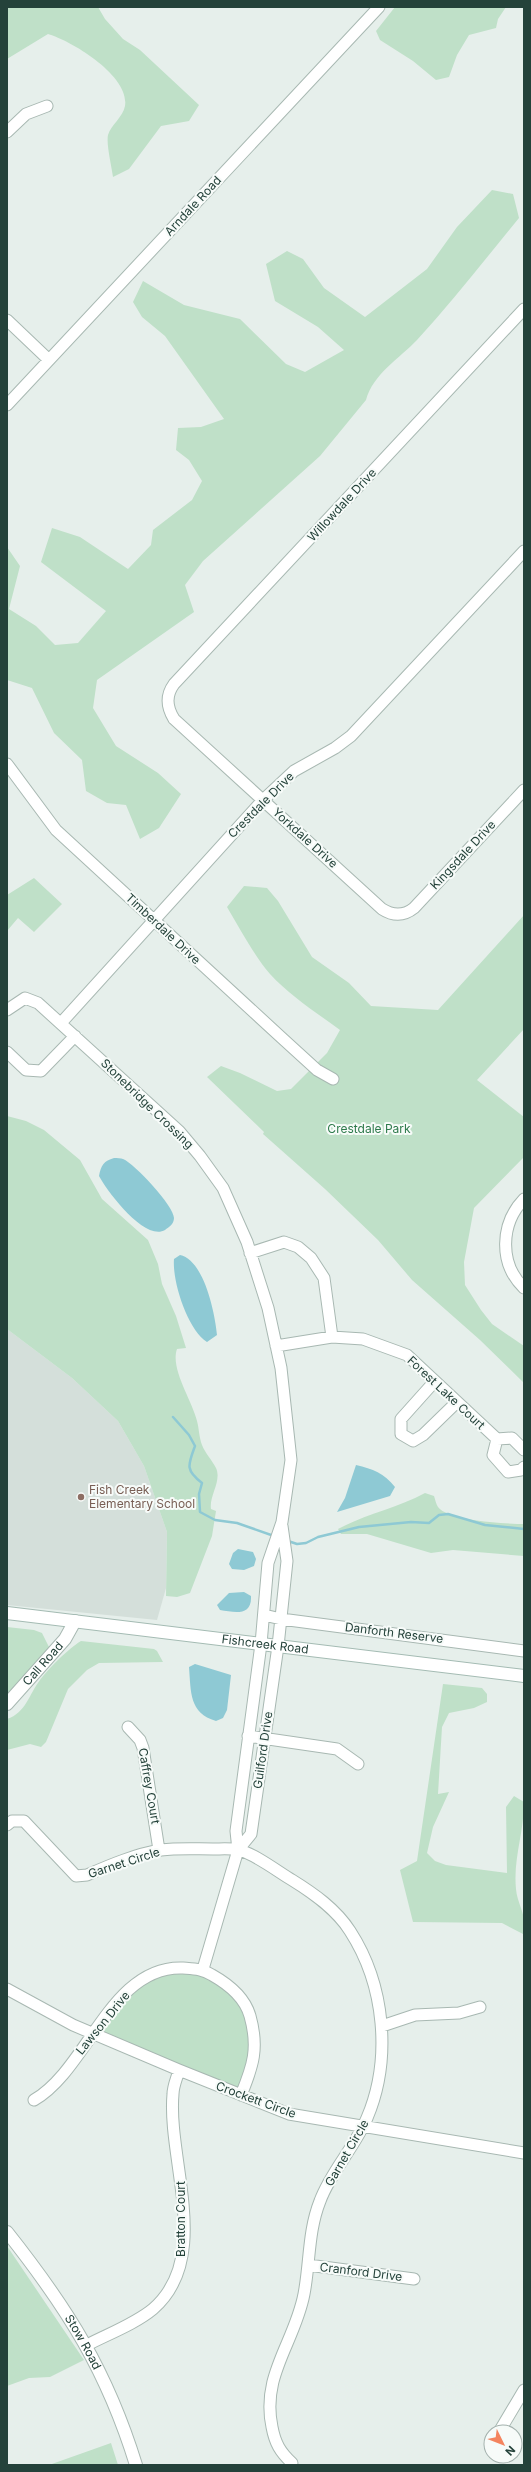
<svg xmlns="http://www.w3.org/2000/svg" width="531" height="2472" font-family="Inter,sans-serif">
<rect width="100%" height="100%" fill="#e6efeb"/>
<path fill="#d4dfda" d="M7,1329l65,49 46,43 26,45 23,66 -1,56 -9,32 -150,-15z"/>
<path fill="#bfe0c8" d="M7,7h91l7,12 18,20 17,11 59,55 -10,16 -28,5 -32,43 -16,8c-1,-9 -7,-33 -5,-42 3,-10 15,-18 17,-29 5,-30 -53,-65 -77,-72l-41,25z
M395,7h111l-8,12 -2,9 -27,7 -12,20 -8,22 -13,3 -23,-19 -33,-21 -4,-9z
M492,190l21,4 6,24c-33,40 -66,83 -102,122 -17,18 -44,34 -51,60l-46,56 -117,105 -18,24 9,27 -97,68 -4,28 23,38 42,27 23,21 -22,34 -19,11 -14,-34 -19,-2 -21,-12 -4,-31 -28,-27 -22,-45 -25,-8v-133l13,19 -11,43 27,17 19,19 23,-2 28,-32 -65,-49 11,-34 28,9 48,32 23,-24 2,-15 39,-30 10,-19 -13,-21 -13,-10 2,-22 23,-1 23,-8 -59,-83 -23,-19 -9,-15 10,-21 41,24 56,14 46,45 19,8 39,-22 -26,-23 -43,-26 -9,-37 21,-13 16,8 21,29 41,29 62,-48 30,-42z
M34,878l28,26 -28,28 -16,-14 -11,13v-36z
M244,886l23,2 11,13 34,56 37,26 22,23 67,4 86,-95v114l-47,51 47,37v40l-50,51 -10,54 1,23 16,25 11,14 32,22v37l-44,-43 -68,-60 -34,-40 -53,-51 -62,-55 1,-2 -57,-55 14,-11 19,7 37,18 14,-2 36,-36 13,-23c-23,-17 -50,-34 -70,-56 -15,-17 -31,-47 -43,-67z
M7,1116l19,5 18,9 36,30 22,39 46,41 10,24 4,20 14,32 10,32 -9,1c-7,20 15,51 20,72 2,7 2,16 5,24 3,8 10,15 14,23 6,13 -7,28 -5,41l5,2 -4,25 -22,57 -13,4 -11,-1 1,-64 -23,-66 -26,-45 -46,-43 -65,-49z
M425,1493l9,3c1,3 2,8 4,11 10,14 69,17 86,17v32l-71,-6 -22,3 -64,-19h-26l-3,-5c28,-15 59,-21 87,-36z
M7,1627l27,3 8,3 7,14 -6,12 -36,39z
M81,1641l73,8 3,2 6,11 -64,1 -12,7 -19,19 -22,53 -5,5 -11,-3 -23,6v-31c19,-6 22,-25 33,-39 9,-12 28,-31 41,-39z
M443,1684l39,4 5,6v8l-13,6 -25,5 -7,14 -4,67 11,-2 -16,35 -6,26 8,8 11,4 61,8 -1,-66 8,-11 10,6c0,31 -11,57 -8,87 1,15 13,30 7,45l-21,-11 -89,-1 -13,-52 17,-9z
M176,1968l49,15 29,47 -13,65 -147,-61 31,-40z
M7,2246l77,114 -34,17 -21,1 -22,8z
M111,2443l7,22h-69z"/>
<path fill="#8ec9d4" d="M114,1158c3,0 7,0 9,1 12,5 51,47 51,59 0,6 -5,9 -9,12 -20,12 -58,-39 -66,-54 2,-11 5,-15 15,-18z
M180,1255c24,5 35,58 37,80l-10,7c-19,-12 -35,-60 -33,-83z
M356,1465c17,4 28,8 39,22l-5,9 -53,16 8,-14z
M238,1549l15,3 3,7 -2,7 -10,4 -12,-1 -3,-5 4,-11z
M244,1592l7,4c1,21 -17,16 -31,14l-3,-5 12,-12z
M195,1664l36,11 -4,35 -4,8 -7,3c-27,-8 -25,-29 -27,-54z"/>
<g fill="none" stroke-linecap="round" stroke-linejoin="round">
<path stroke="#8ec9d4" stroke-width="2.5" d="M173,1417l16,18 6,11c-7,19 -10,24 7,37l-3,11 1,18 15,8 22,3 37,13
M288,1541l9,3 9,-1 12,-6 41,-10 52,-5 18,1 10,-8 9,-1 37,11 39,4"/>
<defs>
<path id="minor" d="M7,132l19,-18 21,-8
M524,309l-350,375c-8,11 -8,22 0,35l208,190c11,7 22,7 32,-1l110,-118
M7,320l42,40
M7,405l372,-398
M7,764l49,66 227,209 34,31 16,9
M7,1010l18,-12 13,5 141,128 21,25 23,32 24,54 21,66 13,60 10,92 -9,62 -14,41 -7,81 -25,187 2,19
M61,1023l202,-223 31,-29 41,-23 16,-12 173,-185
M7,1052l19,18 15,1 34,-35
M524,1199c-24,25 -25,65 0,89
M250,1253l34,-11 14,5 13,11 13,20 8,59
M276,1346l56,-9 31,2 44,16 90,84 15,-1 12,12
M435,1381l-34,38v15l12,7 10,-6 34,-33
M497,1439l-4,16 15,17 13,-2 3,-3
M264,1615l17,4 243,32
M128,1727l12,13 3,8 16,102
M248,1736l89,13 21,15
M7,1825l5,-4h12l52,55 11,-1c23,-10 49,-21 74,-25 17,-2 34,-1 52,-1 8,0 18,-1 26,1 16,4 38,21 53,30 21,13 44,29 58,51 35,54 42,128 17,187 -12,29 -36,53 -47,83 -12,30 -10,62 -16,93 -9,48 -43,81 -32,133 3,16 8,25 20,36
M203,1969l35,-119 13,-16 27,-188 9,-85 -5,-35
M7,1989l66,36 106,45 110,44 235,39
M382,2026l33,-11 44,-2 21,-6
M34,2100c54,-31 77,-135 149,-132 12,1 19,1 29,7 16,9 33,23 38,41 9,32 3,50 -9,79
M308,2265l106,14
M87,2345c21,-11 48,-21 66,-36 60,-52 14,-149 20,-215 0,-8 4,-16 6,-24
M499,2432l25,-42"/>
<g id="tertiary">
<path id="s1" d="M7,1704l58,-65 10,-18"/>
<path id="s2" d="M7,2232c61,77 100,139 129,233"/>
</g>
<g id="secondary">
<path id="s3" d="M7,1613l517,63"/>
</g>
</defs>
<use href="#minor" stroke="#a8b8b2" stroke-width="13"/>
<use href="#tertiary" stroke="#a8b8b2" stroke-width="14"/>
<use href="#secondary" stroke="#a4bbb3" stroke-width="14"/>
<use href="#minor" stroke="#fff" stroke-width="11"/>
<use href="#tertiary" stroke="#fff" stroke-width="12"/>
<use href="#secondary" stroke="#fff" stroke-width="12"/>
</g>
<circle fill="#8d6e63" stroke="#f7fbf9" stroke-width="1.5" cx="81" cy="1497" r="4"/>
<g text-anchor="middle" stroke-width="4" stroke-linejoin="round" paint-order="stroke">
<g font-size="12" fill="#24423a" stroke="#f7fbf9">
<text transform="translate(193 206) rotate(-47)" y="4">Arndale Road</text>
<text transform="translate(342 505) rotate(-47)" y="4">Willowdale Drive</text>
<text transform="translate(261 805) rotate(-45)" y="4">Crestdale Drive</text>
<text transform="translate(305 838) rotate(42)" y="4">Yorkdale Drive</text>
<text transform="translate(463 855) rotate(-47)" y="4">Kingsdale Drive</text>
<text transform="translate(163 929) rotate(43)" y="4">Timberdale Drive</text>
<text transform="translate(147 1104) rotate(44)" y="4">Stonebridge Crossing</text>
<text transform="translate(446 1393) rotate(43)" y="4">Forest Lake Court</text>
<text transform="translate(394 1633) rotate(7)" y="4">Danforth Reserve</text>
<text dy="4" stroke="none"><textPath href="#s3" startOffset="260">Fishcreek Road</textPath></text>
<text dy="4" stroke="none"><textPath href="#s1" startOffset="54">Call Road</textPath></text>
<text transform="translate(263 1750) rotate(-82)" y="4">Guilford Drive</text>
<text transform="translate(149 1786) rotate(80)" y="4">Caffrey Court</text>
<text transform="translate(124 1863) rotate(-18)" y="4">Garnet Circle</text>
<text transform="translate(103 2023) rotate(-51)" y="4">Lawson Drive</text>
<text transform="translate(256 2100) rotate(20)" y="4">Crockett Circle</text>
<text transform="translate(347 2153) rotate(-60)" y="4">Garnet Circle</text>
<text transform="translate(181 2219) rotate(-90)" y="4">Bratton Court</text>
<text transform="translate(361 2272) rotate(7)" y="4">Cranford Drive</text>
<text dy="4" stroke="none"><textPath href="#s2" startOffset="134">Stow Road</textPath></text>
</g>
<g font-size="12" fill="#2d7a4b" stroke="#f7fbf9">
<text x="369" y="1133">Crestdale Park</text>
</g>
<g font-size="12" fill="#785e54" stroke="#f7fbf9" text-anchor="start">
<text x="89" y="1494">Fish Creek<tspan x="89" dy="14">Elementary School</tspan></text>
</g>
</g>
<rect width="531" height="2472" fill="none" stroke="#24423a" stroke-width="16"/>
<g transform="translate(503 2444) rotate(133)"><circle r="19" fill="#f7fbf9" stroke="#a3b1ad"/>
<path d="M0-3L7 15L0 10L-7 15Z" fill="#f4845f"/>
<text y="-6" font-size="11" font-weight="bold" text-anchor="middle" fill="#24423a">N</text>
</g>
</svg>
